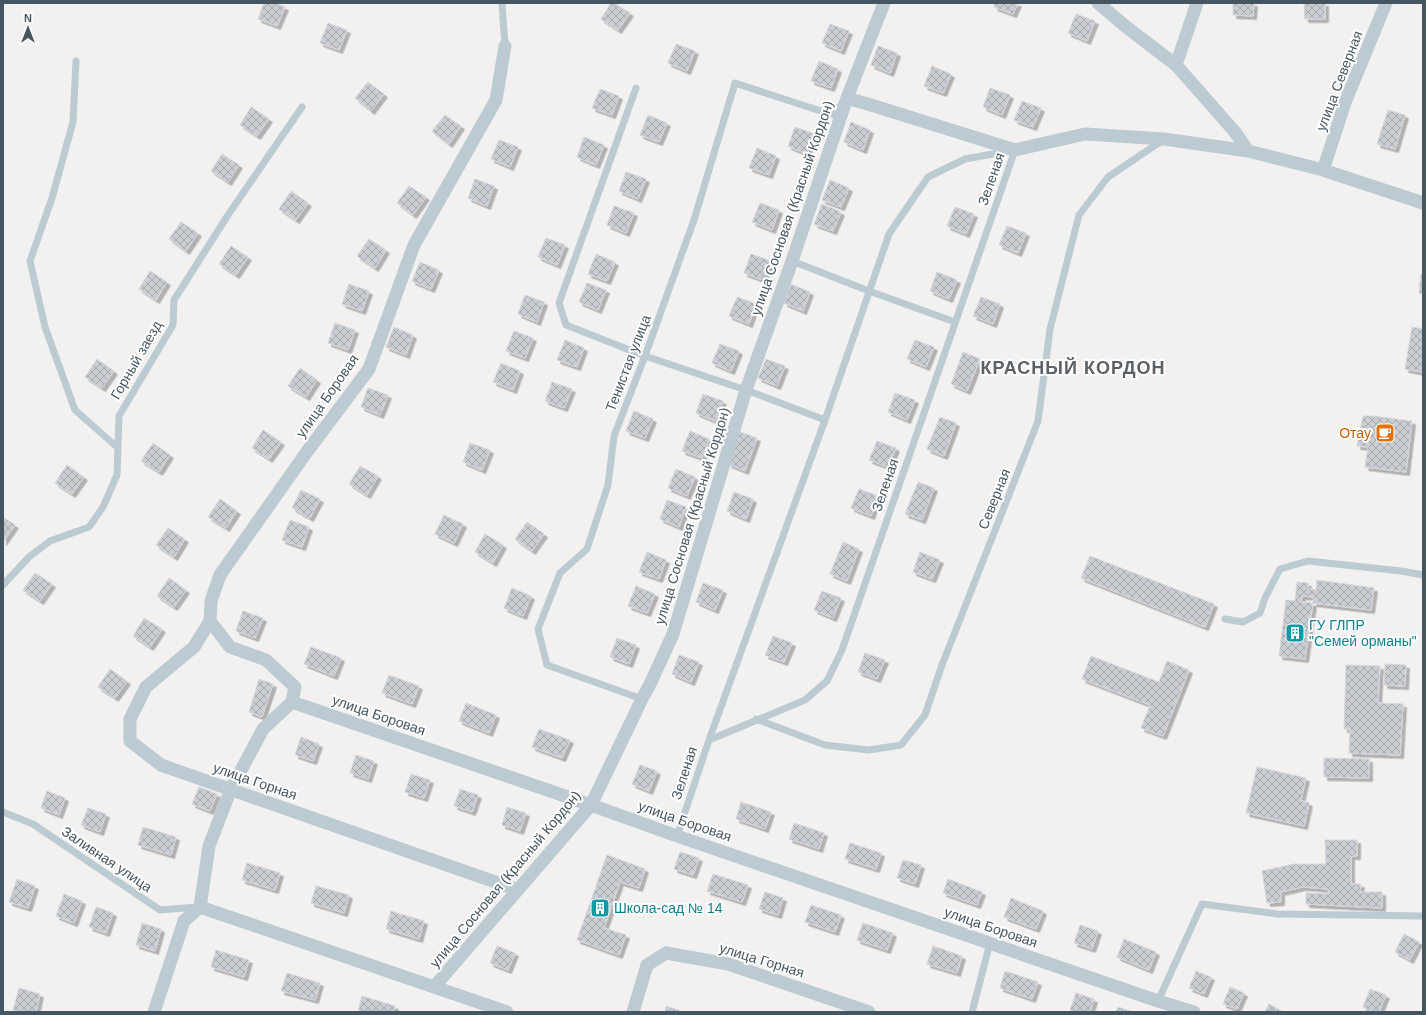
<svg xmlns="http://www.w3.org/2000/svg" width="1426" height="1015" font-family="Helvetica,sans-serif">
<defs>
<pattern id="building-cross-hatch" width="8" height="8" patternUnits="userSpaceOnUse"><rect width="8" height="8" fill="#caced3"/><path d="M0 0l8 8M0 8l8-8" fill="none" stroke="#a6aaaf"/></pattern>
<filter id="shadow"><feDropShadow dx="3.5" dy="3.5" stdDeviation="0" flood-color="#0004"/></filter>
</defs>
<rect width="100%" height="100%" fill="#f3f0f0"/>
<path fill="url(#building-cross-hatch)" stroke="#d4d7dc" filter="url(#shadow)" d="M264,3h10l11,4 -8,19 -19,-7z
M611,3h3l16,10 -12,17 -17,-11z
M995,3h23l-5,11 -19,-7z
M1233,3h21l-1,13 -20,-1z
M1304,3h21v16h-20z
M1076,14l19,7 -8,20 -19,-8z
M328,23l19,7 -8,20 -19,-7z
M830,24l19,7 -8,20 -19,-8z
M676,44l19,7 -8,20 -19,-8z
M878,46l19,7 -7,20 -19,-8z
M819,61l19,8 -7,19 -20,-7z
M932,66l19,8 -8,19 -19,-7z
M368,82l16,12 -13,17 -16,-13z
M990,88l20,7 -8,20 -19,-8z
M600,89l19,7 -7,19 -20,-7z
M1022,101l19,7 -8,19 -19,-7z
M251,107l18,12 -12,17 -17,-11z
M1388,110l17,5 -10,34 -18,-5z
M445,115l16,11 -12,18 -17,-13z
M648,115l19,8 -8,19 -19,-7z
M851,122l19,8 -7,20 -19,-8z
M795,127l20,7 -8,20 -19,-8z
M584,137l20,8 -8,20 -19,-8z
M499,140l19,7 -8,20 -19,-8z
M757,148l19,8 -7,19 -20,-7z
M222,154l17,11 -11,17 -17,-11z
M626,172l20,7 -8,20 -19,-8z
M475,179l19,7 -7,20 -19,-8z
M830,180l19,8 -8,19 -19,-7z
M409,186l17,11 -13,18 -16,-12z
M291,191l17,12 -12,17 -17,-11z
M760,203l19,7 -7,20 -20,-8z
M822,204l19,8 -8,19 -19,-7z
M614,206l20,7 -8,20 -19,-8z
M955,207l19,7 -8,20 -19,-8z
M181,222l17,11 -12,18 -17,-12z
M1007,226l19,7 -8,20 -19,-8z
M546,238l19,7 -8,20 -19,-8z
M369,239l17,11 -11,18 -18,-12z
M231,246l17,11 -12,18 -17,-11z
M596,254l19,8 -8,19 -19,-7z
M751,254l20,7 -8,19 -19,-7z
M420,262l19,8 -8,19 -19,-8z
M150,271l17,11 -11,18 -17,-11z
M937,272l20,8 -8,19 -19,-8z
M1421,274h2v20l-4,-1z
M587,283l19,7 -8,20 -19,-8z
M349,284l20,7 -7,20 -20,-7z
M791,284l19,8 -7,19 -19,-8z
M525,295l19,7 -7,20 -19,-8z
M737,297l19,7 -7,20 -20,-8z
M981,297l19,7 -7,20 -20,-8z
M335,323l20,7 -7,20 -20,-7z
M394,327l19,8 -7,20 -20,-8z
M1412,327l11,2v43l-18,-3z
M514,331l19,7 -8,20 -19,-7z
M565,340l19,8 -7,19 -20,-7z
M915,340l19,7 -8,20 -19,-8z
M720,344l19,7 -8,20 -19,-8z
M963,352l17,7 -13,32 -16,-7z
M97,359l17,12 -12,17 -17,-11z
M766,359l19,7 -8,20 -19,-8z
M501,363l19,8 -7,19 -20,-8z
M300,368l17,12 -11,17 -18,-11z
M552,382l20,7 -8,19 -19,-7z
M368,388l20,7 -8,20 -19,-8z
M895,393l20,7 -8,20 -19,-8z
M703,394l20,7 -8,20 -19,-8z
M634,411l19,8 -8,19 -19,-7z
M1363,416h9l40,5 -6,51 -41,-5 3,-20 -11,-1z
M940,417l16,6 -12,33 -17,-7z
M263,430l18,12 -12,17 -17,-11z
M690,431l19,8 -7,19 -20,-7z
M740,432l17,6 -12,33 -17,-7z
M877,441l19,7 -8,19 -19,-7z
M153,443l17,12 -11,17 -18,-11z
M470,443l20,7 -8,20 -19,-8z
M67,465l17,12 -12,17 -17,-11z
M360,466l18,10 -11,19 -18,-11z
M676,469l19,8 -8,19 -19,-8z
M918,482l16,6 -12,32 -17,-6z
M859,489l19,7 -7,20 -20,-8z
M301,490l19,9 -10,19 -18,-10z
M734,492l19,7 -7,20 -19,-8z
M220,499l17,12 -11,17 -18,-11z
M667,500l19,7 -7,20 -19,-8z
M444,515l19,9 -9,19 -19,-9z
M3,517l12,8 -12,17z
M290,520l19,7 -7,20 -20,-7z
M527,522l17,12 -12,17 -17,-12z
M168,528l17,11 -11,18 -18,-12z
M485,534l18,11 -10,18 -18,-11z
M843,542l16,7 -12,32 -17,-7z
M647,552l19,8 -7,19 -20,-7z
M920,552l20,8 -8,19 -19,-7z
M1090,556l124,48 -9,23 -124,-49z
M35,573l17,11 -12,17 -17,-11z
M169,578l17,12 -12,17 -17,-11z
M1317,580l57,8 -3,22 -58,-7 1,-6 -12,-1 -1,6 12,1 -8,56 -26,-3 7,-56 9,1 2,-19 11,1v6l8,1z
M703,583l20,7 -8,20 -19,-8z
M636,586l19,8 -8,19 -19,-7z
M512,588l19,8 -8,20 -19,-8z
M822,591l19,7 -8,20 -19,-8z
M243,611l20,7 -8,20 -19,-7z
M144,618l18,11 -12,18 -17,-11z
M773,636l19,7 -8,19 -19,-7z
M617,638l19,7 -7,19 -19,-7z
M311,647l30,11 -7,18 -30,-12z
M865,653l20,7 -8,19 -19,-7z
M679,655l20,7 -8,20 -19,-8z
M1091,656l68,26 8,-21 22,9 -26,66 -22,-8 9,-23 -68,-26z
M1385,664l21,1 -1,21 -21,-1z
M1346,665l34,1 -2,37 25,1 -3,51 -51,-2 1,-24h-6z
M110,669l17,12 -12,17 -17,-11z
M389,675l30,11 -7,18 -30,-11z
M259,679l14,5 -11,33 -13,-5z
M466,703l30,12 -7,18 -30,-12z
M539,729l31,11 -8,18 -30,-11z
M301,737l18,7 -6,17 -18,-6z
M356,755l18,6 -6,18 -18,-6z
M1324,758l45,1v19l-45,-1z
M640,765l17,6 -8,20 -17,-7z
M1257,767l49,11 -5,22 8,3 -5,23 -58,-13z
M411,774l19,6 -6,18 -19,-6z
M199,787l18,7 -7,17 -18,-7z
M460,789l18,6 -6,17 -18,-6z
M47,791l18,7 -6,17 -18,-7z
M741,802l30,10 -6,17 -29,-10z
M507,807l19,6 -6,18 -18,-6z
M88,808l18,6 -6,18 -19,-7z
M794,823l30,10 -5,16 -30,-10z
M143,827l33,10 -5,18 -33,-10z
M1325,840h32v16h-6v28h10l-1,8h22v16l-76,-4v-11l23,1 -1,-5 -26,-2 -21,5v10l-14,1 -5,-32 32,-7h32z
M850,843l31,10 -5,16 -31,-10z
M680,852l19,6 -6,17 -19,-6z
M607,855l38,14 -6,19 -19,-6 -16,46 22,7 -7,20 -42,-15z
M903,860l18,5 -6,19 -18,-6z
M247,863l33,10 -5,17 -33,-10z
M713,874l35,11 -6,17 -35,-11z
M17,879l18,7 -7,22 -19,-6z
M948,879l34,13 -5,13 -34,-12z
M316,886l33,9 -5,18 -33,-10z
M765,892l18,6 -5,17 -19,-6z
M64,894l18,7 -8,22 -18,-7z
M1011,898l32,13 -7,18 -32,-12z
M811,905l30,10 -6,17 -30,-10z
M96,907l17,6 -7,20 -17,-6z
M391,911l33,10 -5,18 -33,-10z
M142,923l19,6 -6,22 -19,-6z
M863,923l30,10 -6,17 -30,-10z
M1080,925l18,6 -6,18 -18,-6z
M1404,934l15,8 -9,18 -15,-8z
M1124,939l32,13 -7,18 -32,-13z
M497,946l18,7 -7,17 -18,-7z
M933,946l29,10 -5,17 -30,-9z
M216,950l33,10 -5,17 -33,-10z
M1005,971l33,11 -6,17 -32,-11z
M1196,971l15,6 -7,17 -15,-6z
M287,973l33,10 -5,17 -34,-9z
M1230,987l14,6 -7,16 -14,-5z
M19,988l21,6 -4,18h-14l-9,-2z
M1370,989l16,6 -7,17h-4l-12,-5z
M1076,993l18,6 -4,13h-14l-6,-2z
M362,996l33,10 -1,6h-36z
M1269,1004l15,8h-19z
M666,1006l18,6h-19z
M1118,1007l15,5h-17z"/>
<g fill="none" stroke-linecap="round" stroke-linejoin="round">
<path stroke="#bccad1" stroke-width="7" d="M502,3l3,43
M76,61l-3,61 -21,76 -22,63 15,66 30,83 43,38
M636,88l-77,215 7,22 79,31 101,34 79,30
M792,261l77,30 86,31
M3,585l26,-28 21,-16 39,-14 14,-20 14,-32 2,-59 54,-91 1,-25 54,-85 74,-108
M1225,619l18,3 17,-9 5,-15 15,-29 28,-8 93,10 22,4
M642,699l-95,-34 -9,-36 22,-56 27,-24 21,-64 6,-49 31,-80 49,-136 41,-137 98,32 8,-10
M756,719l69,26 44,5 32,-5 24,-30 17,-50 96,-244 12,-92 29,-114 29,-38 55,-37
M3,812l30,12 127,86 38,-3
M677,836l32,-96 116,-320 64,-186 39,-57 37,-18 50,-9 -173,500 -15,31 -22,19 -96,40
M1158,1001l44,-97 76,10 145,2
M972,1012l18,-69"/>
<path stroke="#bccad1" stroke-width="13" d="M1098,3l27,23 51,39 59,67 13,19
M505,46l-9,54 -82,145 -45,124 -63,84 -86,122 -9,26 -1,20 20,26 36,13 29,27 -3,15 299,103 86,31 481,165 36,11
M1176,65l21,-62
M847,98l24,7 144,45 70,-16 79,5 84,12 75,19 100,33
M1323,170l23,-70 40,-97
M210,621l-16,26 -48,40 -16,32v22l31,24 357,125
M200,907l307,105
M200,907l9,-61 22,-57 32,-60 29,-27
M434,987l157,-182 51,-106 9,-17 22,-48 73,-244 46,-129 55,-163 37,-95
M154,1012l30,-91 16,-14
M633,1012l14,-47 19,-12 62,11 141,48"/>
</g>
<defs>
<symbol id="cafe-square" viewBox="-11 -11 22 22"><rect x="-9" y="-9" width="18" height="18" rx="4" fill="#e8710a" stroke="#fff"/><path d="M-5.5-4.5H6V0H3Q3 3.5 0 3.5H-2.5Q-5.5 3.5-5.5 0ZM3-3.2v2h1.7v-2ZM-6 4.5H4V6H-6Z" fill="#fff"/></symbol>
<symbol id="building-square" viewBox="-11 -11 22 22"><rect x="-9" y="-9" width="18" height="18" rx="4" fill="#0f9aa8" stroke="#fff"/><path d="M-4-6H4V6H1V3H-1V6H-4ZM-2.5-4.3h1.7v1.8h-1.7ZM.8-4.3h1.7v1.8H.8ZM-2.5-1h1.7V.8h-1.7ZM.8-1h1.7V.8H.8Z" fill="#fff"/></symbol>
</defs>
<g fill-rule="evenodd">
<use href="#cafe-square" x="1374" y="422" width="22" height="22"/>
<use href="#building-square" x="1284" y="622" width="22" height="22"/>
<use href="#building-square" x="589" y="897" width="22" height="22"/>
</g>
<g text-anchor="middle" stroke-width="4" stroke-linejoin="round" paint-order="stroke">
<g font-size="14" fill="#465660" stroke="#fff">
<text transform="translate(1339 81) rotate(-69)" y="5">улица Северная</text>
<text transform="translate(991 179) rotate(-71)" y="5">Зеленая</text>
<text transform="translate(792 208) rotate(-71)" y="5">улица Сосновая (Красный Кордон)</text>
<text transform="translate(136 360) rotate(-60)" y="5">Горный заезд</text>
<text transform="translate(628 363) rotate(-69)" y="5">Тенистая улица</text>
<text transform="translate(327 396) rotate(-55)" y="5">улица Боровая</text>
<text transform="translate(885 485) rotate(-71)" y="5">Зеленая</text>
<text transform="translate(994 499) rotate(-68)" y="5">Северная</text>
<text transform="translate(692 516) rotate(-73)" y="5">улица Сосновая (Красный Кордон)</text>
<text transform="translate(379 715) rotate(19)" y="5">улица Боровая</text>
<text transform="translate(684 773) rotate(-72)" y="5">Зеленая</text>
<text transform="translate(255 781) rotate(19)" y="5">улица Горная</text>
<text transform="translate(685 821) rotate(19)" y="5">улица Боровая</text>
<text transform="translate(107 859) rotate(34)" y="5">Заливная улица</text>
<text transform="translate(505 879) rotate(-50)" y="5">улица Сосновая (Красный Кордон)</text>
<text transform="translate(991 927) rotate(19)" y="5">улица Боровая</text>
<text transform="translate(762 960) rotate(17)" y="5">улица Горная</text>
</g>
<g font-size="14" fill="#c56008" stroke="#fff" text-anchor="end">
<text x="1371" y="438">Отау</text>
</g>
<g font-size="14" fill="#0d838f" stroke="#fff" text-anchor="start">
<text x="1309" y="630">ГУ ГЛПР<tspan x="1309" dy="16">"Семей орманы"</tspan></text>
<text x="614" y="913">Школа-сад № 14</text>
</g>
<g font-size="18" font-weight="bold" letter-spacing="1" fill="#5c6166" stroke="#fff">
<text x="1073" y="374">КРАСНЫЙ КОРДОН</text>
</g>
</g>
<rect width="1426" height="1015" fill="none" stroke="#465660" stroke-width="8"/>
<g transform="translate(28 28)" stroke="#ffffff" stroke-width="3" paint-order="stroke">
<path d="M0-3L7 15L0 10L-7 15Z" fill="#465660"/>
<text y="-6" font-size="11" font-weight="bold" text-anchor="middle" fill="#465660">N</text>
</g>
</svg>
